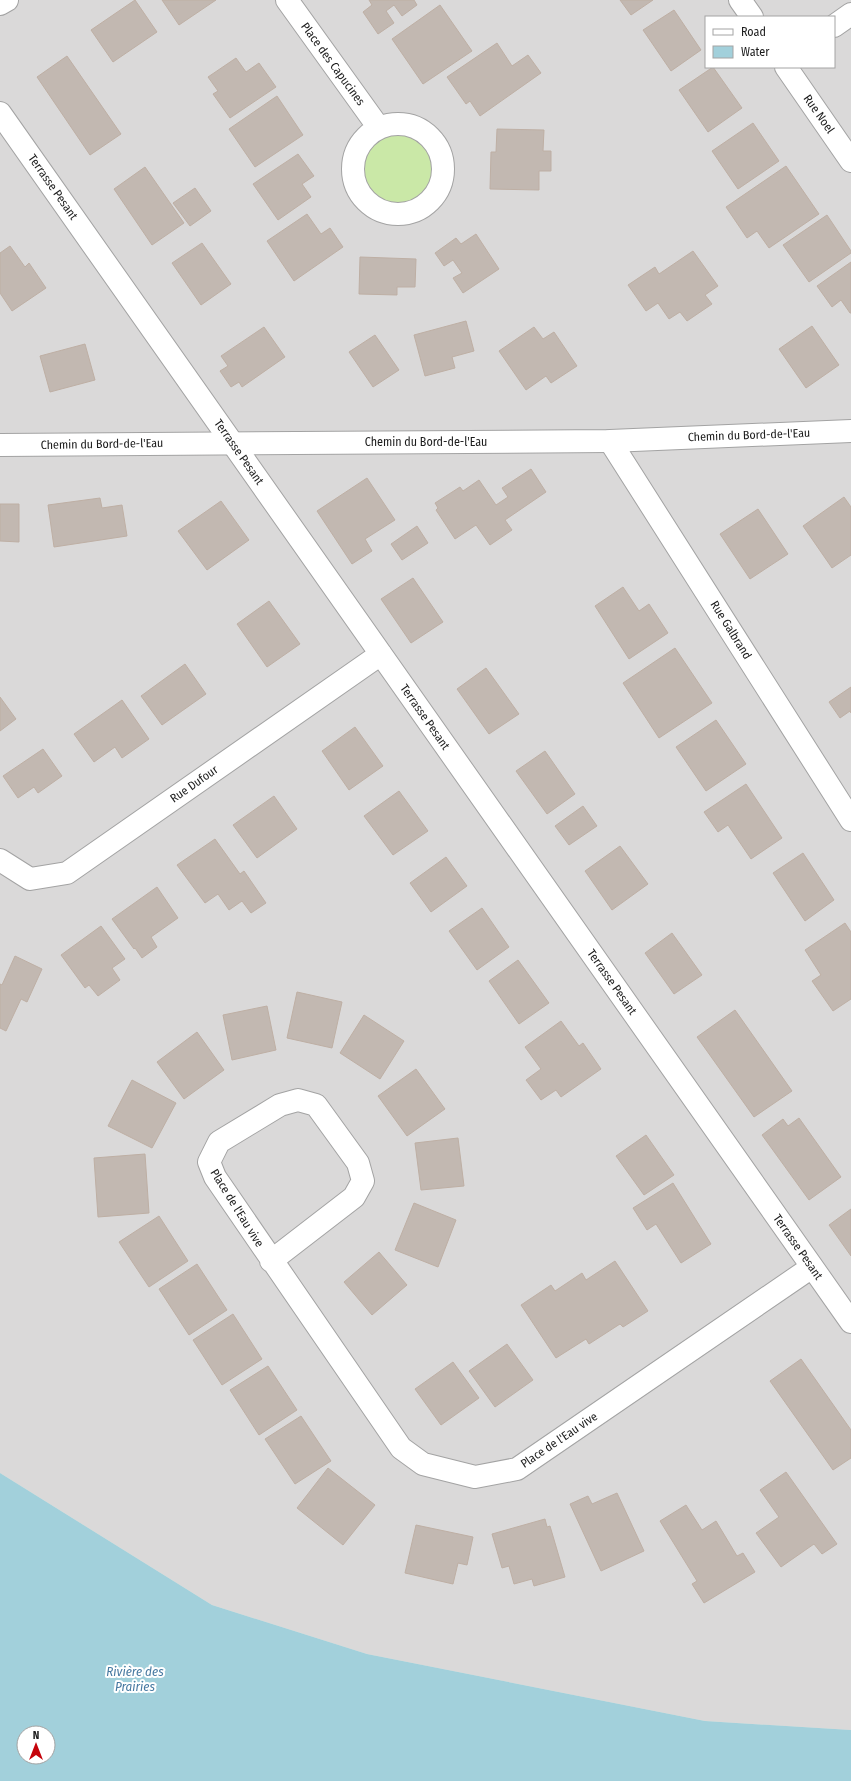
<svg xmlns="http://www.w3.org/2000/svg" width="851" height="1781" font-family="'Fira Sans Condensed',sans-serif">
<rect width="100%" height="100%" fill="#ede9e1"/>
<path fill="#dad9d9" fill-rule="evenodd" d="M7,0h844v1730l-146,-9 -338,-67 -155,-49 -212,-132v-1469zM706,17h128v50h-128z"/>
<path fill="#cae8a7" d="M353 169a45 45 0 1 1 90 0a45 45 0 1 1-90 0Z"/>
<path fill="#a2d0db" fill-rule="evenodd" d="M0,1473l212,132 155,49 338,67 146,9v51h-851zM24,1733h24v24h-24z"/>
<path fill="#c2b8b1" stroke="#beafa4" d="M135,0l22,32 -44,30 -22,-32z
M162,0h54l-37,25z
M369,0h45l3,5 -15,11 -8,-11 -8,6 8,12 -16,11 -15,-22 9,-7z
M620,0h33l-22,15z
M440,5l32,46 -49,33 -31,-45z
M674,10l27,40 -30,21 -28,-41z
M497,43l15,23 16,-11 13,18 -61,43 -10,-15 -4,3 -19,-27z
M67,56l54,78 -31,21 -53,-78z
M236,58l10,14 13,-9 17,24 -46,31 -17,-24 5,-3 -10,-14z
M713,67l29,41 -34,24 -29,-42z
M277,96l26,39 -48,32 -26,-38z
M753,123l26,38 -41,28 -26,-38z
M497,129l47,1 -1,21h8v20h-12v19l-49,-1 1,-37h5z
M298,154l16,22 -12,8 9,13 -33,23 -25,-36z
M786,166l33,48 -50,34 -12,-17 -10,7 -21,-31z
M145,167l39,56 -32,22 -38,-56z
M195,188l16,23 -21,15 -17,-23z
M307,214l14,20 9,-6 13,19 -49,34 -27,-40z
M827,215l24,36v2l-42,29 -26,-37z
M476,234l23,35 -36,24 -10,-15 9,-5 -9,-13 -9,6 -9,-13 21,-15 5,6z
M202,243l29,41 -30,21 -29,-42z
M10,246l15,21 4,-4 17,25 -34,23 -12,-18v-40z
M693,251l25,35 -13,9 7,9 -25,17 -7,-9 -11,7 -11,-16 -12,8 -18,-26 27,-18 4,7z
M360,257l56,2 -1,28h-18v8l-38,-1z
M851,262v51h-1l-9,-13 -9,7 -15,-21z
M466,321l8,30 -22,6 3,11 -30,8 -11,-41z
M812,326l27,39 -33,23 -27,-39z
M264,327l21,30 -43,30 -3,-5 -8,5 -11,-16 8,-5 -7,-10z
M534,327l9,12 11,-7 23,34 -26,17 -5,-7 -20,14 -27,-39z
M375,335l24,35 -26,17 -24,-35z
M85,344l10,36 -45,12 -10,-36z
M531,469l15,23 -41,28 7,10 -22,15 -14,-20 -21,14 -19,-29 2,-2 -3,-5 25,-16 3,4 16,-11 17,25 12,-8 -6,-9z
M367,478l28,42 -30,19 7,12 -20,13 -35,-53z
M844,497l7,10v48l-19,13 -29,-42z
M100,498l2,10 20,-3 5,31 -73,11 -6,-42z
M221,501l28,39 -42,30 -29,-39z
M0,504h19v38l-19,-1z
M758,509l30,45 -38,25 -30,-45z
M417,526l11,17 -26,17 -11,-16z
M413,578l30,44 -32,21 -30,-44z
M623,587l16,24 10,-7 19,29 -39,26 -34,-53z
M269,601l31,43 -33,23 -30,-43z
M675,648l37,55 -53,35 -36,-55z
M185,664l21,30 -44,31 -21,-29z
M486,668l33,46 -30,20 -32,-45z
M851,687v26l-1,-2 -10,7 -11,-16z
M0,697l16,22 -16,12z
M122,700l27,39 -27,19 -7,-11 -21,15 -20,-28z
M716,720l30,44 -40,27 -30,-44z
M355,727l28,39 -34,24 -27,-39z
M43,749l19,27 -24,17 -4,-6 -16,11 -15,-22z
M545,751l30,43 -28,20 -31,-43z
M746,784l36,54 -31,21 -23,-34 -10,7 -14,-20z
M399,791l29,40 -35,24 -29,-39z
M274,796l23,33 -40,29 -24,-33z
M583,806l14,20 -28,19 -14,-19z
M215,839l25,35 4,-3 22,32 -15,10 -9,-12 -13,9 -11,-16 -13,9 -28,-38z
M620,846l28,38 -36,26 -27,-39z
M803,853l31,47 -29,21 -32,-48z
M446,857l21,29 -36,26 -21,-29z
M157,887l21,31 -27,19 6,10 -15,11 -7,-10 -1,1 -22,-30z
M482,908l27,39 -32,23 -28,-39z
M845,923l6,9v67l-18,12 -21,-30 9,-6 -16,-25z
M101,926l24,33 -13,9 8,12 -22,16 -9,-11 -4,3 -24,-33z
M672,933l30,42 -28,19 -29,-41z
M15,956l27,13 -15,33 -6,-3 -15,32 -6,-3v-44l2,1z
M518,960l31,43 -30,21 -30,-43z
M297,992l45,10 -10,46 -45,-10z
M267,1006l9,44 -44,10 -9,-45z
M735,1010l57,81 -38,26 -57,-80z
M364,1015l40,26 -24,38 -40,-26z
M561,1021l18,25 4,-3 18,26 -40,28 -5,-7 -15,10 -15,-20 15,-11 -16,-22z
M197,1032l27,38 -40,29 -27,-37z
M416,1069l29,40 -38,27 -29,-40z
M132,1080l44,23 -24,45 -44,-22z
M799,1118l42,59 -32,23 -47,-65 21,-16 5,7z
M646,1135l28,40 -30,20 -28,-39z
M458,1138l6,48 -43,4 -6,-47z
M145,1154l4,59 -51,4 -4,-59z
M673,1183l38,61 -30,19 -25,-39 -9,6 -14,-22z
M414,1203l42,17 -18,47 -43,-17z
M851,1209v47l-22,-31z
M159,1216l29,45 -39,26 -30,-45z
M379,1252l28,33 -35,30 -28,-33z
M615,1261l33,50 -25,16 -3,-3 -31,20 -3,-5 -30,19 -35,-53 30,-20 4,6 27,-18 4,7z
M197,1264l30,46 -38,25 -30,-46z
M233,1314l29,45 -40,26 -29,-45z
M507,1344l26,36 -38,27 -26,-36z
M801,1359l50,71v28l-18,12 -63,-89z
M453,1362l26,36 -38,27 -26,-36z
M268,1366l29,44 -38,25 -29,-45z
M301,1416l30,45 -36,23 -30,-45z
M328,1468l47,37 -32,40 -46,-37z
M786,1472l51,72 -15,10 -8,-10 -33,23 -25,-34 23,-16 -19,-27z
M617,1493l27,58 -43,20 -31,-67 18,-8 4,8z
M686,1505l16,25 14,-9 21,35 6,-3 12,19 -51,31 -12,-19 5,-3 -37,-60z
M545,1519l2,8 3,-1 15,51 -31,9 -2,-7 -18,5 -5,-18 -7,2 -10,-34z
M416,1525l57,12 -6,28 -9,-2 -5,21 -48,-11z"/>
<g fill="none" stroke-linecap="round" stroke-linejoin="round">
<defs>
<path id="minor" d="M287,0l92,128
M740,0l12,17
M834,26l17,-12
M786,67l65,94
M0,113l851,1209
M353 169a45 45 0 1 1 90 0a45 45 0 1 1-90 0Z
M610,441l241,379
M0,860l30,19 37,-6 314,-219
M271,1261l83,-64 9,-16 -5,-18 -42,-58 -18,-5 -18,5 -61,37 -10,20 6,15 186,271 22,16 52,13 42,-8 295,-202"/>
<path id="tertiary" d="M0,4l7,-4
M0,445l610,-4 241,-10"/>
</defs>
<use href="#minor" stroke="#a3a3a3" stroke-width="24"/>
<use href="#tertiary" stroke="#a3a3a3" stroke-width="24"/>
<use href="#minor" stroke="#fff" stroke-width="22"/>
<use href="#tertiary" stroke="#fff" stroke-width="22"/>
</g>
<g text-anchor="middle" stroke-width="4" stroke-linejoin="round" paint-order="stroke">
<g font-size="12" fill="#1c1c1c" stroke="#fff">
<text transform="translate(333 64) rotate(54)" y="4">Place des Capucines</text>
<text transform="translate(819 114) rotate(55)" y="4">Rue Noel</text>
<text transform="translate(53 187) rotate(55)" y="4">Terrasse Pesant</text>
<text transform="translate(749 435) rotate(-2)" y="4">Chemin du Bord-de-l'Eau</text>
<text x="426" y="446">Chemin du Bord-de-l'Eau</text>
<text transform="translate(102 444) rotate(-1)" y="4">Chemin du Bord-de-l'Eau</text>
<text transform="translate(239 452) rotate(55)" y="4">Terrasse Pesant</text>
<text transform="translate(731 630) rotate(58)" y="4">Rue Galbrand</text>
<text transform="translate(425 717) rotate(55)" y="4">Terrasse Pesant</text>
<text transform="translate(194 784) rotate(-35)" y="4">Rue Dufour</text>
<text transform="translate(612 982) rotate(55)" y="4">Terrasse Pesant</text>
<text transform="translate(237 1208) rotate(58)" y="4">Place de l'Eau vive</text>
<text transform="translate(798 1247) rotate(55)" y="4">Terrasse Pesant</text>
<text transform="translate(559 1440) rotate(-34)" y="4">Place de l'Eau vive</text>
</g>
<g font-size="13" font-style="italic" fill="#4779a1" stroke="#fff">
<text x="135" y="1676">Rivière des<tspan x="135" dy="15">Prairies</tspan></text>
</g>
</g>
<rect x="705" y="16" width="130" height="52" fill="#ffffff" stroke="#a4a4a4"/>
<rect x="713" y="29" width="20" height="6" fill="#ffffff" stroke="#a4a4a4"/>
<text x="741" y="36" font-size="12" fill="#1c1c1c">Road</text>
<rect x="713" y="46" width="20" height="12" fill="#a2d0db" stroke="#a4a4a4"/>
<text x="741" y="56" font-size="12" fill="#1c1c1c">Water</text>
<g transform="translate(36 1745)"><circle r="19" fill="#ffffff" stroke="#a4a4a4"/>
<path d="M0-3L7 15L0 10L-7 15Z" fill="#c5030b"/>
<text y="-6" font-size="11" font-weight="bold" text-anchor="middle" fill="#1c1c1c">N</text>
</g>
</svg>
